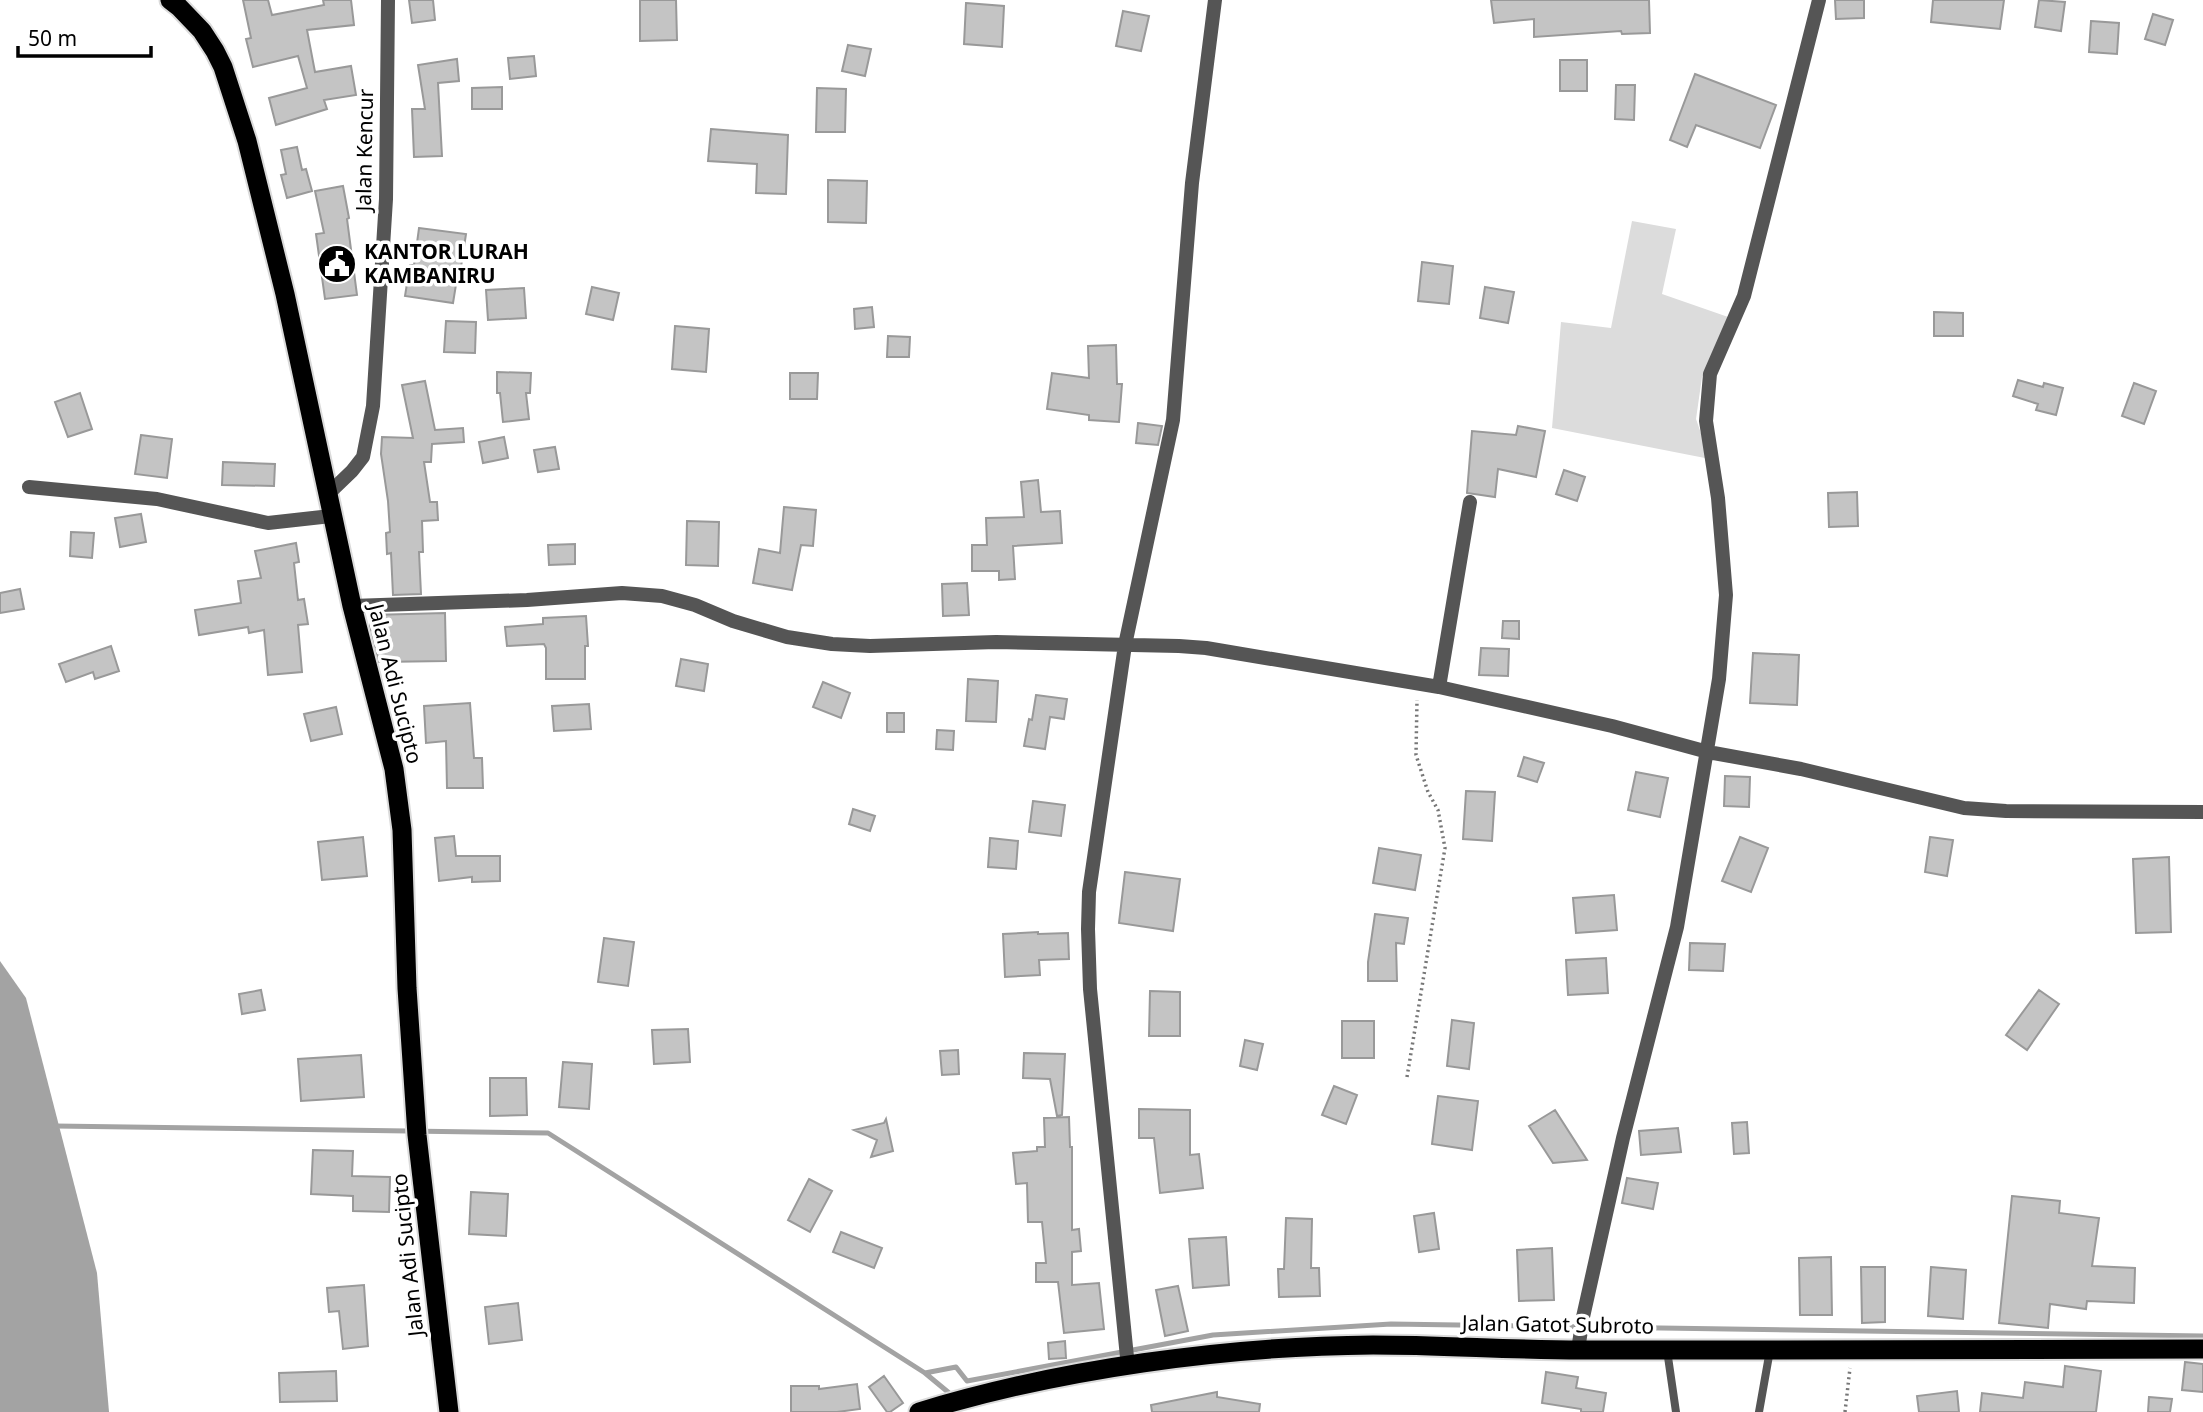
<svg xmlns="http://www.w3.org/2000/svg" width="2203" height="1412" font-family="'Noto Sans',sans-serif">
<rect width="100%" height="100%" fill="#fff"/>
<path fill="#dcdcdc" d="M1632,221l44,8 -14,65 69,24 -29,59 -6,42 14,40 -158,-31 9,-106 50,6z"/>
<path fill="#a3a3a3" d="M0,961l26,37 71,275 12,139h-109z"/>
<g fill="none" stroke-linecap="round" stroke-linejoin="round">
<path stroke="#a3a3a3" stroke-width="5" d="M55,1126l493,7 377,240 29,24
M925,1373l31,-6 11,14 246,-46 178,-11 812,12"/>
</g>
<path fill="#c4c4c4" stroke="#999" stroke-width="2" d="M243,0h25l4,15 52,-10 -1,-5h28l3,25 -47,5 8,42 36,-6 5,29 -32,5 3,9 -51,16 -7,-27 38,-10 -9,-32 -45,11 -7,-28 5,-1z
M409,0h24l2,20 -23,3z
M640,0h36l1,40 -37,1z
M1491,0h158l1,33 -28,1 -1,-3 -87,6v-18l-40,4z
M1835,0h29v18l-28,1z
M1933,0h71l-4,29 -69,-7z
M2039,0l26,2 -4,29 -26,-4z
M966,3l38,3 -2,41 -38,-3z
M1123,11l26,5 -8,35 -25,-5z
M2153,14l20,6 -8,25 -20,-6z
M2091,21l28,2 -2,31 -28,-2z
M848,45l23,4 -6,27 -23,-5z
M534,56l2,20 -26,3 -2,-21z
M457,59l2,22 -21,2 4,73 -28,1 -2,-48h13l-7,-44z
M1560,60h27v31h-27z
M1695,74l81,31 -16,43 -64,-23 -9,22 -17,-7z
M1616,85h19l-1,35 -19,-1z
M502,87v22h-30v-21z
M817,88l29,1 -1,43h-29z
M711,129l77,6 -2,59 -30,-1 1,-29 -49,-3z
M297,147l5,23 4,-1 6,22 -25,7 -6,-23 5,-1 -5,-24z
M828,180l39,1 -1,42 -38,-1z
M343,186l6,32 -2,1 10,76 -32,4 -9,-65 8,-1 -9,-42z
M419,228l47,6 -5,33 -2,-1 -6,37 -48,-7 5,-31h4z
M1422,262l31,4 -4,38 -31,-3z
M592,287l27,6 -6,27 -27,-6z
M1485,287l29,5 -6,31 -28,-5z
M524,288l2,30 -38,2 -2,-30z
M872,307l2,20 -19,2 -1,-20z
M1934,312l29,1v23h-29z
M446,321l30,1 -1,31 -31,-1z
M675,326l34,3 -3,43 -34,-3z
M888,336l22,1 -1,20h-22z
M1116,345l1,39h5l-3,38 -30,-2v-5l-42,-6 5,-36 37,5 -1,-32z
M497,372l34,1 -1,20h-4l3,26 -26,3 -3,-29h-3z
M790,373h28l-1,26h-27z
M2018,380l25,7 1,-4 19,5 -7,27 -20,-5 2,-6 -25,-8z
M425,381l10,49 28,-2 1,14 -32,2 -1,18h-7l6,40h7l1,18 -16,1 1,31h-4l2,42 -28,1 -2,-42 -4,1 -1,-21 4,-1 -2,-31 -7,-47 1,-17 31,1 -11,-53z
M2134,383l22,8 -12,33 -22,-8z
M80,393l12,36 -24,8 -13,-35z
M1138,423l24,3 -4,19 -22,-2z
M1518,426l27,5 -9,46 -38,-8 -3,28 -28,-4 5,-62 44,4z
M141,435l31,4 -5,39 -32,-4z
M504,437l4,21 -25,5 -4,-21z
M555,447l4,22 -21,3 -4,-22z
M223,462l52,2 -1,22 -52,-1z
M1564,470l21,7 -8,24 -21,-7z
M1038,480l3,32 19,-1 2,32 -49,3 2,33 -16,1v-9h-27v-26h15l-1,-27 38,-1 -3,-35z
M1857,492l1,34 -29,1 -1,-34z
M784,507l32,3 -3,36 -12,-1 -9,45 -39,-7 6,-34 21,4z
M141,514l5,28 -26,5 -5,-29z
M687,521l32,1 -1,44 -32,-1z
M71,532l23,1 -2,25 -22,-2z
M296,543l3,19 -5,1 4,37 6,-1 4,25 -10,1 4,47 -34,3 -4,-45 -15,3 -1,-6 -49,8 -4,-25 46,-7 -3,-22 23,-3 -6,-27z
M575,544v20l-26,1 -1,-20z
M967,583l2,32 -26,1 -1,-32z
M20,589l4,20 -24,4v-20z
M445,613l1,48 -67,1 -9,-36v-11z
M586,616l2,30h-3v33h-39v-31l-2,-4 -37,2 -2,-19 38,-3v-6z
M1503,621h16v18l-17,-1z
M111,646l8,25 -24,8 -2,-7 -27,10 -7,-18z
M1481,648l28,1 -1,27 -29,-1z
M1753,653l46,2 -2,50 -47,-2z
M681,659l27,5 -4,27 -28,-5z
M968,679l30,2 -2,41 -30,-1z
M823,682l27,11 -9,25 -28,-11z
M1036,695l31,4 -3,20 -14,-2 -5,32 -21,-3 5,-27 3,1z
M470,703l4,55h8l1,30h-36l-1,-47 -20,2 -2,-37z
M589,704l2,25 -37,2 -2,-25z
M336,707l6,27 -31,7 -7,-27z
M887,713h17v19h-17z
M937,730l17,1 -1,19 -17,-1z
M1524,757l20,6 -7,19 -19,-6z
M1636,772l32,6 -8,39 -32,-7z
M1725,776l25,1 -1,30 -25,-1z
M1466,791l29,1 -3,49 -29,-2z
M1033,801l32,4 -4,31 -32,-4z
M853,809l22,7 -5,15 -21,-7z
M454,836l2,20h44v25l-28,1v-5l-33,4 -4,-43z
M363,837l4,39 -45,4 -4,-38z
M1740,837l28,11 -17,44 -29,-11z
M1930,837l23,3 -6,36 -22,-4z
M990,838l28,3 -2,28 -28,-2z
M1379,848l42,7 -6,35 -42,-7z
M2169,857l2,75 -35,1 -3,-74z
M1125,872l55,7 -7,52 -54,-8z
M1614,895l3,35 -41,3 -3,-35z
M1375,914l33,4 -4,26 -8,-1 1,38h-29v-19z
M1038,932v2l30,-1 1,26 -30,1 1,15 -35,2 -2,-43z
M604,938l30,4 -6,44 -30,-4z
M1690,943l35,1 -2,27 -34,-1z
M1606,958l2,35 -40,2 -2,-35z
M261,990l4,20 -23,4 -3,-20z
M2039,990l20,14 -32,46 -21,-15z
M1150,991l30,1v44h-31z
M1452,1020l22,3 -5,46 -22,-3z
M1342,1021h32v37h-32z
M688,1029l2,33 -36,2 -2,-34z
M1245,1040l18,4 -6,26 -17,-4z
M958,1050l1,24 -17,1 -2,-24z
M1024,1053l41,1 -3,61 -5,1 -7,-37 -27,-1z
M361,1055l3,42 -63,4 -3,-42z
M563,1062l29,2 -3,45 -30,-2z
M490,1078h36l1,37 -37,1z
M1334,1086l23,9 -11,29 -24,-9z
M1438,1096l40,5 -6,49 -40,-6z
M1139,1109l51,1v45l9,-1 4,34 -43,5 -6,-55h-15z
M1555,1110l32,50 -34,3 -24,-37z
M1069,1117l1,30h2v83l7,-1 2,22 -9,1v33l27,-2 5,46 -40,4 -6,-51h-22v-19h10l-4,-41h-14l-1,-39 -11,1 -3,-31 24,-2v-4h8l-1,-29z
M886,1119l7,32 -22,6 6,-17 -23,-10 30,-7z
M1747,1122l2,31 -15,1 -2,-31z
M1678,1128l3,24 -40,3 -2,-24z
M313,1150l40,1 -1,25 38,1 -1,35 -36,-1v-15l-42,-2z
M1627,1178l31,5 -5,26 -31,-6z
M809,1179l23,12 -22,41 -22,-12z
M471,1192l37,2 -2,42 -37,-2z
M2012,1196l48,5 -1,12 40,5 -7,48 43,2 -1,35 -47,-2 -1,8 -36,-5 -2,24 -49,-5z
M1434,1213l5,36 -20,3 -5,-36z
M1286,1218l26,1 -1,49h8l1,28 -41,1 -1,-28h6z
M841,1232l41,16 -8,20 -41,-16z
M1226,1237l3,48 -36,3 -4,-49z
M1552,1248l2,52 -35,1 -2,-51z
M1831,1257l1,58h-32l-1,-57z
M1861,1267h24v55l-23,1z
M1931,1267l35,3 -3,49 -35,-3z
M364,1285l4,61 -25,3 -4,-38 -10,1 -2,-24z
M1178,1286l10,45 -23,5 -9,-46z
M518,1303l4,37 -33,4 -4,-37z
M1065,1341l1,17 -17,1 -1,-16z
M2185,1362l18,2v28l-21,-2z
M2065,1366l36,5 -5,41h-116l2,-19 41,5 2,-16 38,5z
M336,1371l1,30 -57,1 -1,-29z
M1546,1372l32,5 -2,11 30,5 -3,19h-22v-3l-39,-6z
M884,1376l19,27 -13,9h-3l-18,-25z
M857,1384l3,25 -23,3h-46v-26h28v3z
M1957,1391l2,21h-40l-2,-16z
M1217,1392v5l43,7 -1,8h-107l-1,-7z
M2149,1397l23,2 -2,13h-22z"/>
<g fill="none" stroke-linecap="round" stroke-linejoin="round">
<defs>
<path id="trunk" d="M170,0l9,7 23,24 13,20 8,16 24,74 38,153 67,312 42,163 8,61 5,158 10,147 32,277
M919,1412c140,-43 308,-66 454,-67 69,0 138,5 208,5 207,1 415,-1 622,-1"/>
</defs>
<use href="#trunk" stroke="#dbdbdb" stroke-width="23"/>
<path stroke="#777" stroke-width="3.5" stroke-dasharray="2 3.5" stroke-linecap="butt" d="M1407,1077l38,-229 -7,-38 -10,-18 -12,-37 1,-55
M1845,1412l5,-44"/>
<path stroke="#555" stroke-width="8" d="M1667,1350l9,62
M1759,1412l11,-62"/>
<path stroke="#555" stroke-width="14" d="M29,487l128,12 111,24 63,-7
M327,495l25,-24 11,-14 10,-51 13,-207 2,-199
M352,606l175,-6 95,-7 40,3 33,9 38,16 54,16 45,7 38,2 126,-4 183,4 27,2 233,39 173,39 96,26 93,17 163,39 42,3 197,1
M1439,687l31,-185
M1578,1350l5,-33 40,-179 54,-211 42,-248 7,-84 -8,-97 -12,-77 4,-47 34,-78 75,-296
M1128,1367l-38,-378 -2,-60 1,-37 36,-247 48,-225 19,-237 23,-183"/>
<use href="#trunk" stroke="#000" stroke-width="19"/>
</g>
<defs>
<symbol id="civic-disc" viewBox="-11 -11 22 22"><circle r="9.5" fill="#000" stroke="#fff"/><path d="M-.6-6.5H3V-4.5H.6V-3L4-1V1h2V6H-6V1h2V-1L-.6-3ZM-1.2 2.5V6h2.4V2.5Z" fill="#fff"/></symbol>
</defs>
<g fill-rule="evenodd">
<use href="#civic-disc" x="315" y="242" width="44" height="44"/>
</g>
<g text-anchor="middle" stroke-width="7" stroke-linejoin="round" paint-order="stroke">
<g font-size="21" fill="#000" stroke="#fff">
<text transform="translate(365 150) rotate(-89)" y="7">Jalan Kencur</text>
<text transform="translate(395 684) rotate(76)" y="7">Jalan Adi Sucipto</text>
<text transform="translate(408 1255) rotate(-96)" y="7">Jalan Adi Sucipto</text>
<text transform="translate(1558 1325) rotate(1)" y="7">Jalan Gatot Subroto</text>
</g>
<g font-size="21" font-weight="bold" fill="#000" stroke="#fff" text-anchor="start">
<text x="364" y="259">KANTOR LURAH<tspan x="364" dy="24">KAMBANIRU</tspan></text>
</g>
</g>
<path d="M18 46v10h133v-10" fill="none" stroke="#000000" stroke-width="3.5"/>
<text x="28" y="46" font-size="21" fill="#000000" stroke="#ffffff" stroke-width="5" paint-order="stroke">50 m</text>
</svg>
